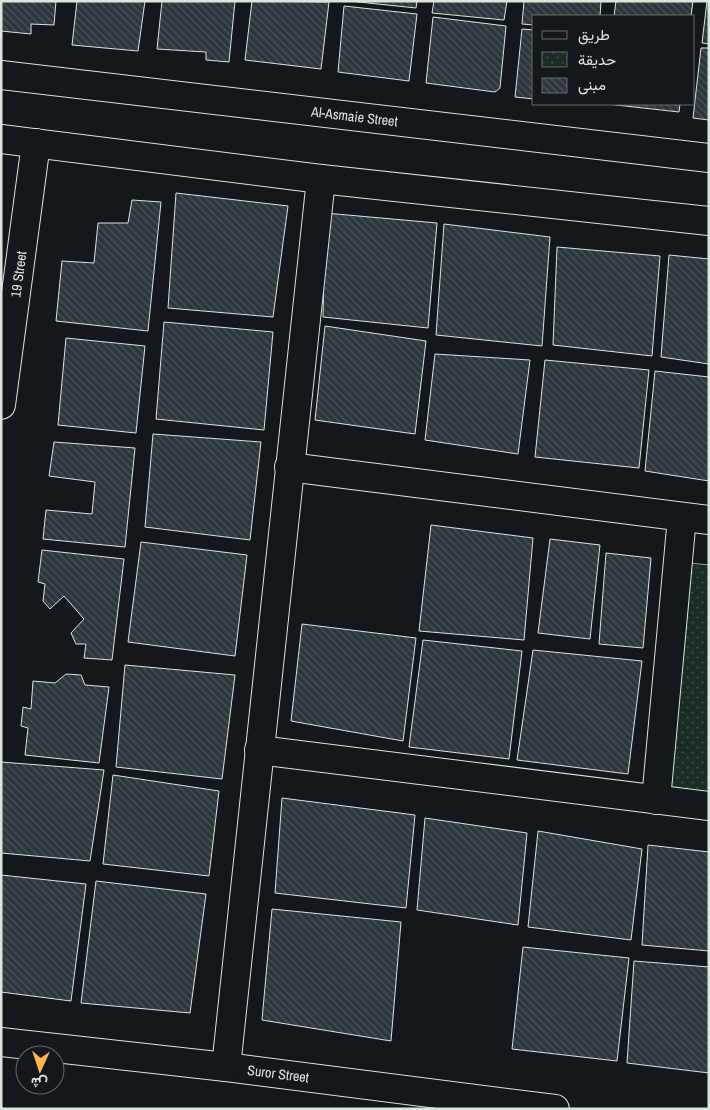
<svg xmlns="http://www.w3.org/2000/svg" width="710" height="1110" font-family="'Archivo Narrow',Vazirmatn,sans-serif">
<defs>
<pattern id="park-dots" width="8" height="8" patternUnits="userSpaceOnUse" patternTransform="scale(1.25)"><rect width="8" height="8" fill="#1a2d24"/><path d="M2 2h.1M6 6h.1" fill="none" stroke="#3b4b43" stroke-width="1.8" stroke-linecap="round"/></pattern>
<pattern id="building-back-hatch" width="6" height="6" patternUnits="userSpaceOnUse" patternTransform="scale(1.25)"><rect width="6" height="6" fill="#2c363c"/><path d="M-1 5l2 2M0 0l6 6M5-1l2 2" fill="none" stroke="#4a5358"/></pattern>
</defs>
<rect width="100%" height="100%" fill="#14181c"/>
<path fill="url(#park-dots)" stroke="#939e99" d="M690,563l19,2v234l-42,-5z"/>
<path fill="url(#building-back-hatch)" stroke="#d8e6dc" d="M1,1h55l-2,24 -23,-1v10l-30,-3z
M77,1h68l-7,50 -66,-6z
M162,1h73l-6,61 -23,-2v-8l-49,-3z
M252,1l77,1 -8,67 -76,-9z
M349,1h68l-1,7z
M434,1h73l-3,19 -72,-7z
M524,1h77l-1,15h-66v9l-12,-1z
M616,1h77l-2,15h-77z
M707,1h2v43l-7,-1z
M344,6l73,8 -8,67 -71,-9z
M433,17l73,9 -6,62 -5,4 -69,-9z
M522,29l12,1v69l-19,-2z
M701,48h8v72l-16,-2z
M607,104h73l-1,8z
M176,193l112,13 -15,111 -105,-9z
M132,200l29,2 -13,129 -92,-10 6,-60 32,2 4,-40h30z
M325,213l112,10 -9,105 -105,-11z
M444,224l106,13 -8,109 -106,-11z
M557,247l103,9 -8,100 -99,-11z
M669,255l40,4v105l-48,-7z
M164,322l109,10 -9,98 -108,-11z
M325,326l101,15 -11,93 -100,-14z
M66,338l79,8 -9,87 -78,-8z
M435,354l95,6 -12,94 -93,-14z
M545,360l104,10 -10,98 -104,-11z
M655,371l54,6v104l-64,-10z
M153,434l108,8 -11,98 -105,-13z
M54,442l81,6 -10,99 -82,-8 3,-29 46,4 3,-32 -46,-6z
M431,525l102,13 -9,102 -105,-9z
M550,539l50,6 -10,94 -52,-6z
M141,542l106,13 -12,101 -107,-14z
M42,550l82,9 -12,101 -28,-2 2,-14h-10l-5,-11 13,-14 -20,-23 -14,13 -7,-8 2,-17 -7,-2z
M606,553l45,5 -8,90 -44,-4z
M302,624l114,14 -13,103 -112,-20z
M423,640l99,11 -13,108 -100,-12z
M533,650l109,11 -14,113 -111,-14z
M125,665l110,10 -13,104 -106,-12z
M66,674l15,1 4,10 24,2 -10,76 -74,-8 3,-27 -7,-2 2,-19 8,2 2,-28 22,2z
M1,762l103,8 -14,91 -89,-8z
M113,775l106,16 -10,85 -106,-12z
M282,798l133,17 -9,93 -131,-15z
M425,818l102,15 -9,92 -101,-15z
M538,831l104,18 -11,91 -103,-13z
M648,845l61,7v99l-67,-6z
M1,875l85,9 -15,117 -70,-9z
M96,881l110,13 -16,119 -109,-10z
M272,909l129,13 -10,119 -129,-21z
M523,947l106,11 -12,103 -105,-12z
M634,961l75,6v106l-82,-10z"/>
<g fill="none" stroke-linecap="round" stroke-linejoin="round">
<defs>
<g id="minor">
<path id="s1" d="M1,405l35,-262"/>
<path d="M289,467l420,53"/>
<path d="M259,750l450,56"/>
<path d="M656,800l26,-283"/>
<path id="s2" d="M1,1042l225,25 329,42"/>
<path d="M226,1067l95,-888"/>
</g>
<g id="tertiary">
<path id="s3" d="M1,75l708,83"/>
<path d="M1,139l320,40 388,42"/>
</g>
</defs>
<use href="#minor" stroke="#d8e6dc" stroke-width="30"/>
<use href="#tertiary" stroke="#d8e6dc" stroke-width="30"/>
<use href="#minor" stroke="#14181c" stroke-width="28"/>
<use href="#tertiary" stroke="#14181c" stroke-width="28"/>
</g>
<g text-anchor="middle" stroke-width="4" stroke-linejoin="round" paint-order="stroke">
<g font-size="14" fill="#d8e6dc" stroke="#14181c">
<text dy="5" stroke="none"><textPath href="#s3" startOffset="356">Al-Asmaie Street</textPath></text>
<text dy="5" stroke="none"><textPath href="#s1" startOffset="132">19 Street</textPath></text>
<text dy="5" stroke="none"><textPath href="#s2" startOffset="279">Suror Street</textPath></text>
</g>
</g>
<rect width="710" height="1110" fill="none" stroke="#d8e6dc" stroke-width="5"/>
<rect x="532" y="15" width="162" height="90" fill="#14181c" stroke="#626a69"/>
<rect x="542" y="31" width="25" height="8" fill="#14181c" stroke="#626a69"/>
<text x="578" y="40" font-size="15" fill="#d8e6dc">طريق</text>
<rect x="542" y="52" width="25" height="15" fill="url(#park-dots)" stroke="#626a69"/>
<text x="578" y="65" font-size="15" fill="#d8e6dc">حديقة</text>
<rect x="542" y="78" width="25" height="15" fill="url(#building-back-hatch)" stroke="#626a69"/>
<text x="578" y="90" font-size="15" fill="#d8e6dc">مبنى</text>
<g transform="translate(40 1070) rotate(183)"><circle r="24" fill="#14181c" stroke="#626a69"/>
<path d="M0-4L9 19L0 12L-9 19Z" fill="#ffb74d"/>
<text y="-8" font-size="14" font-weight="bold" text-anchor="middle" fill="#d8e6dc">ش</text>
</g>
</svg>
